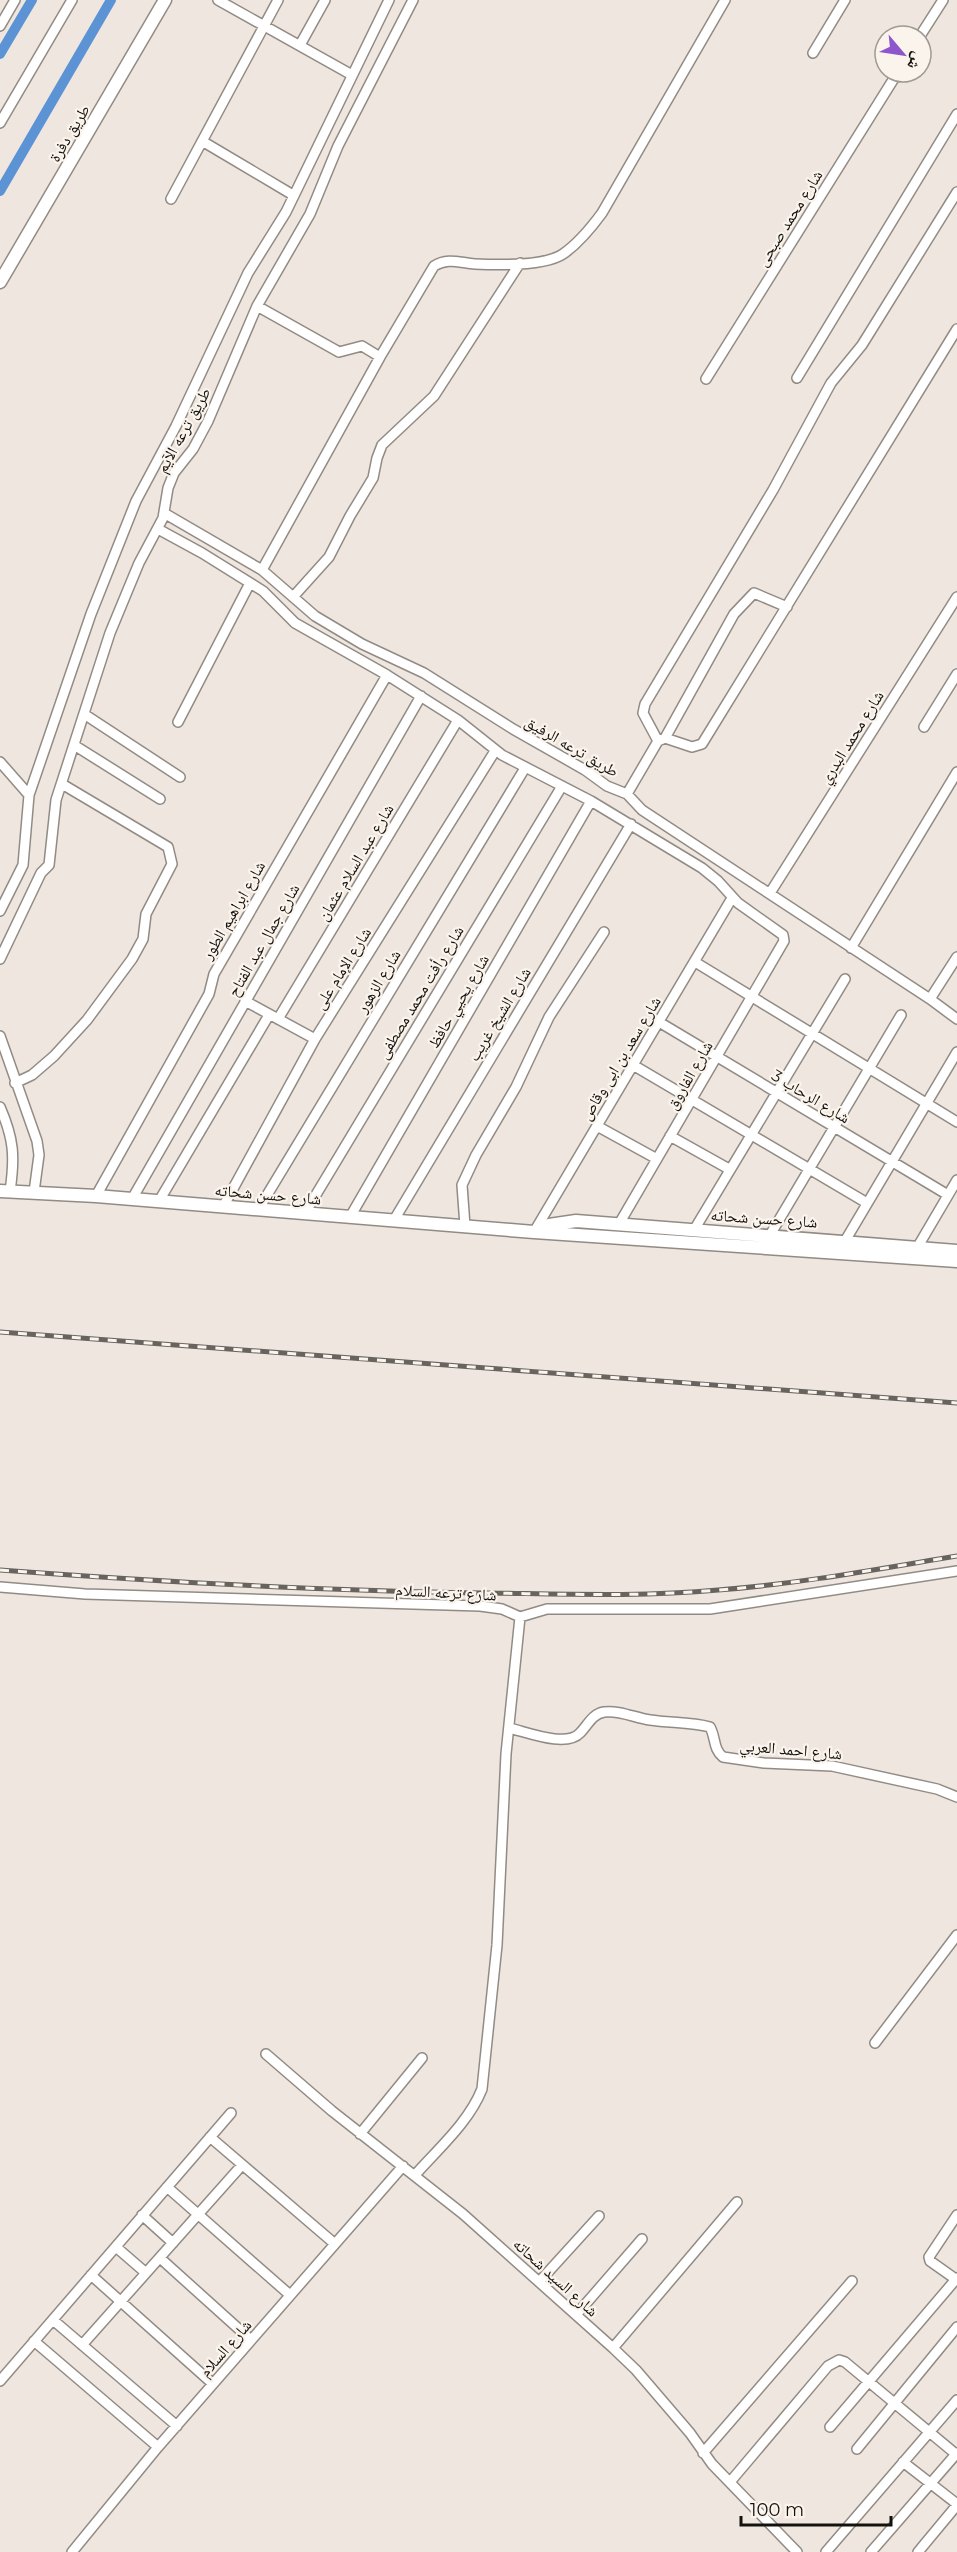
<svg xmlns="http://www.w3.org/2000/svg" width="957" height="2552" font-family="Montserrat,'Noto Naskh Arabic',sans-serif">
<rect width="100%" height="100%" fill="#eee6df"/>
<g fill="none" stroke-linecap="round" stroke-linejoin="round">
<path stroke="#5c93d5" stroke-width="10" d="M0,54l32,-54
M0,191l111,-191"/>
<defs>
<path id="street" d="M218,0l134,75
M0,26l15,-26
M920,36l23,-36
M300,45l25,-45
M813,53l32,-53
M0,123l72,-123
M202,141l91,54
M171,199l107,-199
M257,306l82,46 23,-6 18,11
M797,378l160,-264
M706,379l192,-307
M164,513l98,57 53,46 47,28 62,29 89,56 72,41 22,16 20,8 15,16 288,189 27,20
M158,529l44,24 61,38 32,32 92,52 71,45 44,35 89,46 111,67 16,13 20,22 45,32 1,6 -165,283
M262,570l118,-213 54,-91c14,-9 26,-3 41,-2 22,1 70,2 88,-10 16,-11 28,-26 39,-41l123,-213
M293,597l36,-40 21,-41 23,-38 4,-20 5,-13 52,-49 86,-133
M84,714l96,63
M178,722l72,-139
M924,727l33,-53
M665,738l69,-124 20,-21 33,14
M658,741l-15,-28 2,-9 128,-214 58,-107 31,-38 95,-153
M74,745l86,54
M0,762l29,33
M627,794l31,-53 7,-3 27,9 10,-3 255,-415
M770,893l187,-296
M0,911l23,-46 6,-70 62,-181 45,-113 40,-75 72,-153 38,-61 103,-212
M851,948l106,-176
M0,959l41,-86 8,-8 7,-65 54,-167 29,-70 24,-45 5,-30 6,-15 19,-24 15,-28 49,-115 53,-92 28,-68 75,-146
M695,962l262,160
M930,999l27,-42
M245,1001l70,38
M278,1019l180,-299
M659,1022l289,173
M0,1036l37,105 2,14 -5,37
M633,1065l234,138
M15,1083l17,-8 22,-19 33,-36 45,-61 11,-20 3,-25 26,-50 -4,-17 -106,-63
M0,1107c14,32 15,50 10,84
M597,1126l60,33
M670,1136l59,33
M96,1196l113,-202 5,-20 173,-299
M132,1199l289,-503
M159,1201l110,-186
M223,1207l92,-168 180,-288
M258,1210l267,-442
M305,1213l257,-427
M350,1217l241,-416
M394,1220l237,-396
M465,1226l-3,-41 14,-30 40,-68 33,-70 55,-85
M694,1230l151,-251
M534,1232l198,-334
M770,1235l131,-220
M845,1241l112,-189
M917,1248l40,-68
M0,1587l85,7 395,12 22,3 18,8 27,-8h163l247,-38
M509,1728c18,4 57,20 71,5 8,-8 12,-19 24,-21 16,-2 31,6 46,8 20,3 41,2 60,7 6,11 3,22 13,30l41,6 68,3 105,23 20,8
M875,2043l82,-108
M266,2054l66,57 131,103 150,134 23,22 54,63 22,31 85,88
M360,2134l62,-76
M210,2137l125,107
M415,2175c23,-26 54,-53 67,-86l15,-144 9,-191 14,-137
M167,2187l123,108
M142,2215l31,28
M957,2215l-28,42 1,4 27,19
M116,2247l30,26
M160,2258l91,82
M91,2275l122,109
M539,2282l60,-66
M576,2315l66,-76
M53,2320l124,106
M34,2341l124,106
M82,2345l160,-180
M613,2348l124,-146
M0,2381l231,-268
M830,2427l127,-149
M857,2449l100,-122
M703,2453l149,-172
M903,2462l54,42
M730,2482l98,-116 11,-6 6,2 112,93
M72,2552l86,-105 245,-281
M826,2552l131,-152
M871,2552l86,-99
M918,2552l39,-47"/>
<path id="secondary" d="M0,282l165,-282
M0,1191l96,5 438,36 423,29
M535,1232l14,-7 27,-4 381,30"/>
</defs>
<use href="#street" stroke="#928b84" stroke-width="12"/>
<use href="#secondary" stroke="#928b84" stroke-width="15"/>
<use href="#street" stroke="#fff" stroke-width="9"/>
<use href="#secondary" stroke="#fff" stroke-width="12"/>
<defs>
<path id="rail" d="M0,1332l957,71
M0,1570c162,12 324,21 487,23 77,1 154,4 231,-3 80,-6 160,-21 239,-34"/>
</defs>
<use href="#rail" stroke="#67635e" stroke-width="5"/>
<use href="#rail" stroke="#fbf4ec" stroke-width="3" stroke-dasharray="9" stroke-linecap="butt"/>
</g>
<g text-anchor="middle" stroke-width="4.5" stroke-linejoin="round" paint-order="stroke">
<g font-size="16" fill="#14120f" stroke="#fbf4ec">
<text transform="translate(69 133) rotate(-59)" y="6">طريق دفرة</text>
<text transform="translate(789 218) rotate(-58)" y="6">شارع محمد صبحى</text>
<text transform="translate(183 430) rotate(-61)" y="6">طريق ترعه الآيم</text>
<text transform="translate(851 737) rotate(-58)" y="6">شارع محمد البدري</text>
<text transform="translate(572 746) rotate(30)" y="6">طريق ترعه الرفيق</text>
<text transform="translate(355 862) rotate(-59)" y="6">شارع عبد السلام عثمان</text>
<text transform="translate(233 910) rotate(-60)" y="6">شارع ابراهيم الطور</text>
<text transform="translate(263 940) rotate(-60)" y="6">شارع جمال عبد الفتاح</text>
<text transform="translate(342 968) rotate(-58)" y="6">شارع الإمام على</text>
<text transform="translate(378 981) rotate(-59)" y="6">شارع الزهور</text>
<text transform="translate(420 992) rotate(-59)" y="6">شارع رأفت محمد مصطفى</text>
<text transform="translate(458 1001) rotate(-60)" y="6">شارع يحيي حافظ</text>
<text transform="translate(499 1014) rotate(-59)" y="6">شارع الشيخ غريب</text>
<text transform="translate(620 1058) rotate(-59)" y="6">شارع سعد بن ابى وقاص</text>
<text transform="translate(689 1075) rotate(-60)" y="6">شارع الفاروق</text>
<text transform="translate(811 1096) rotate(31)" y="6">شارع الرحاب 3</text>
<text transform="translate(268 1194) rotate(5)" y="6">شارع حسن شحاته</text>
<text transform="translate(764 1218) rotate(4)" y="6">شارع حسن شحاته</text>
<text transform="translate(446 1592) rotate(3)" y="6">شارع ترعه السلام</text>
<text transform="translate(791 1749) rotate(5)" y="6">شارع احمد العربي</text>
<text transform="translate(556 2277) rotate(42)" y="6">شارع السيد شحاته</text>
<text transform="translate(225 2348) rotate(-49)" y="6">شارع السلام</text>
</g>
</g>
<g transform="translate(903 54) rotate(119)"><circle r="28" fill="#fbf4ec" stroke="#9f9a94" stroke-width="1.5"/>
<path d="M0-4.5L10 22L0 15L-10 22Z" fill="#8f55cc"/>
<text y="-9" font-size="16" font-weight="bold" text-anchor="middle" fill="#14120f">ش</text>
</g>
<path d="M741 2516v9h150v-9" fill="none" stroke="#14120f" stroke-width="3"/>
<text x="750" y="2516" font-size="18" fill="#14120f" stroke="#fbf4ec" stroke-width="4.5" paint-order="stroke">100 m</text>
</svg>
